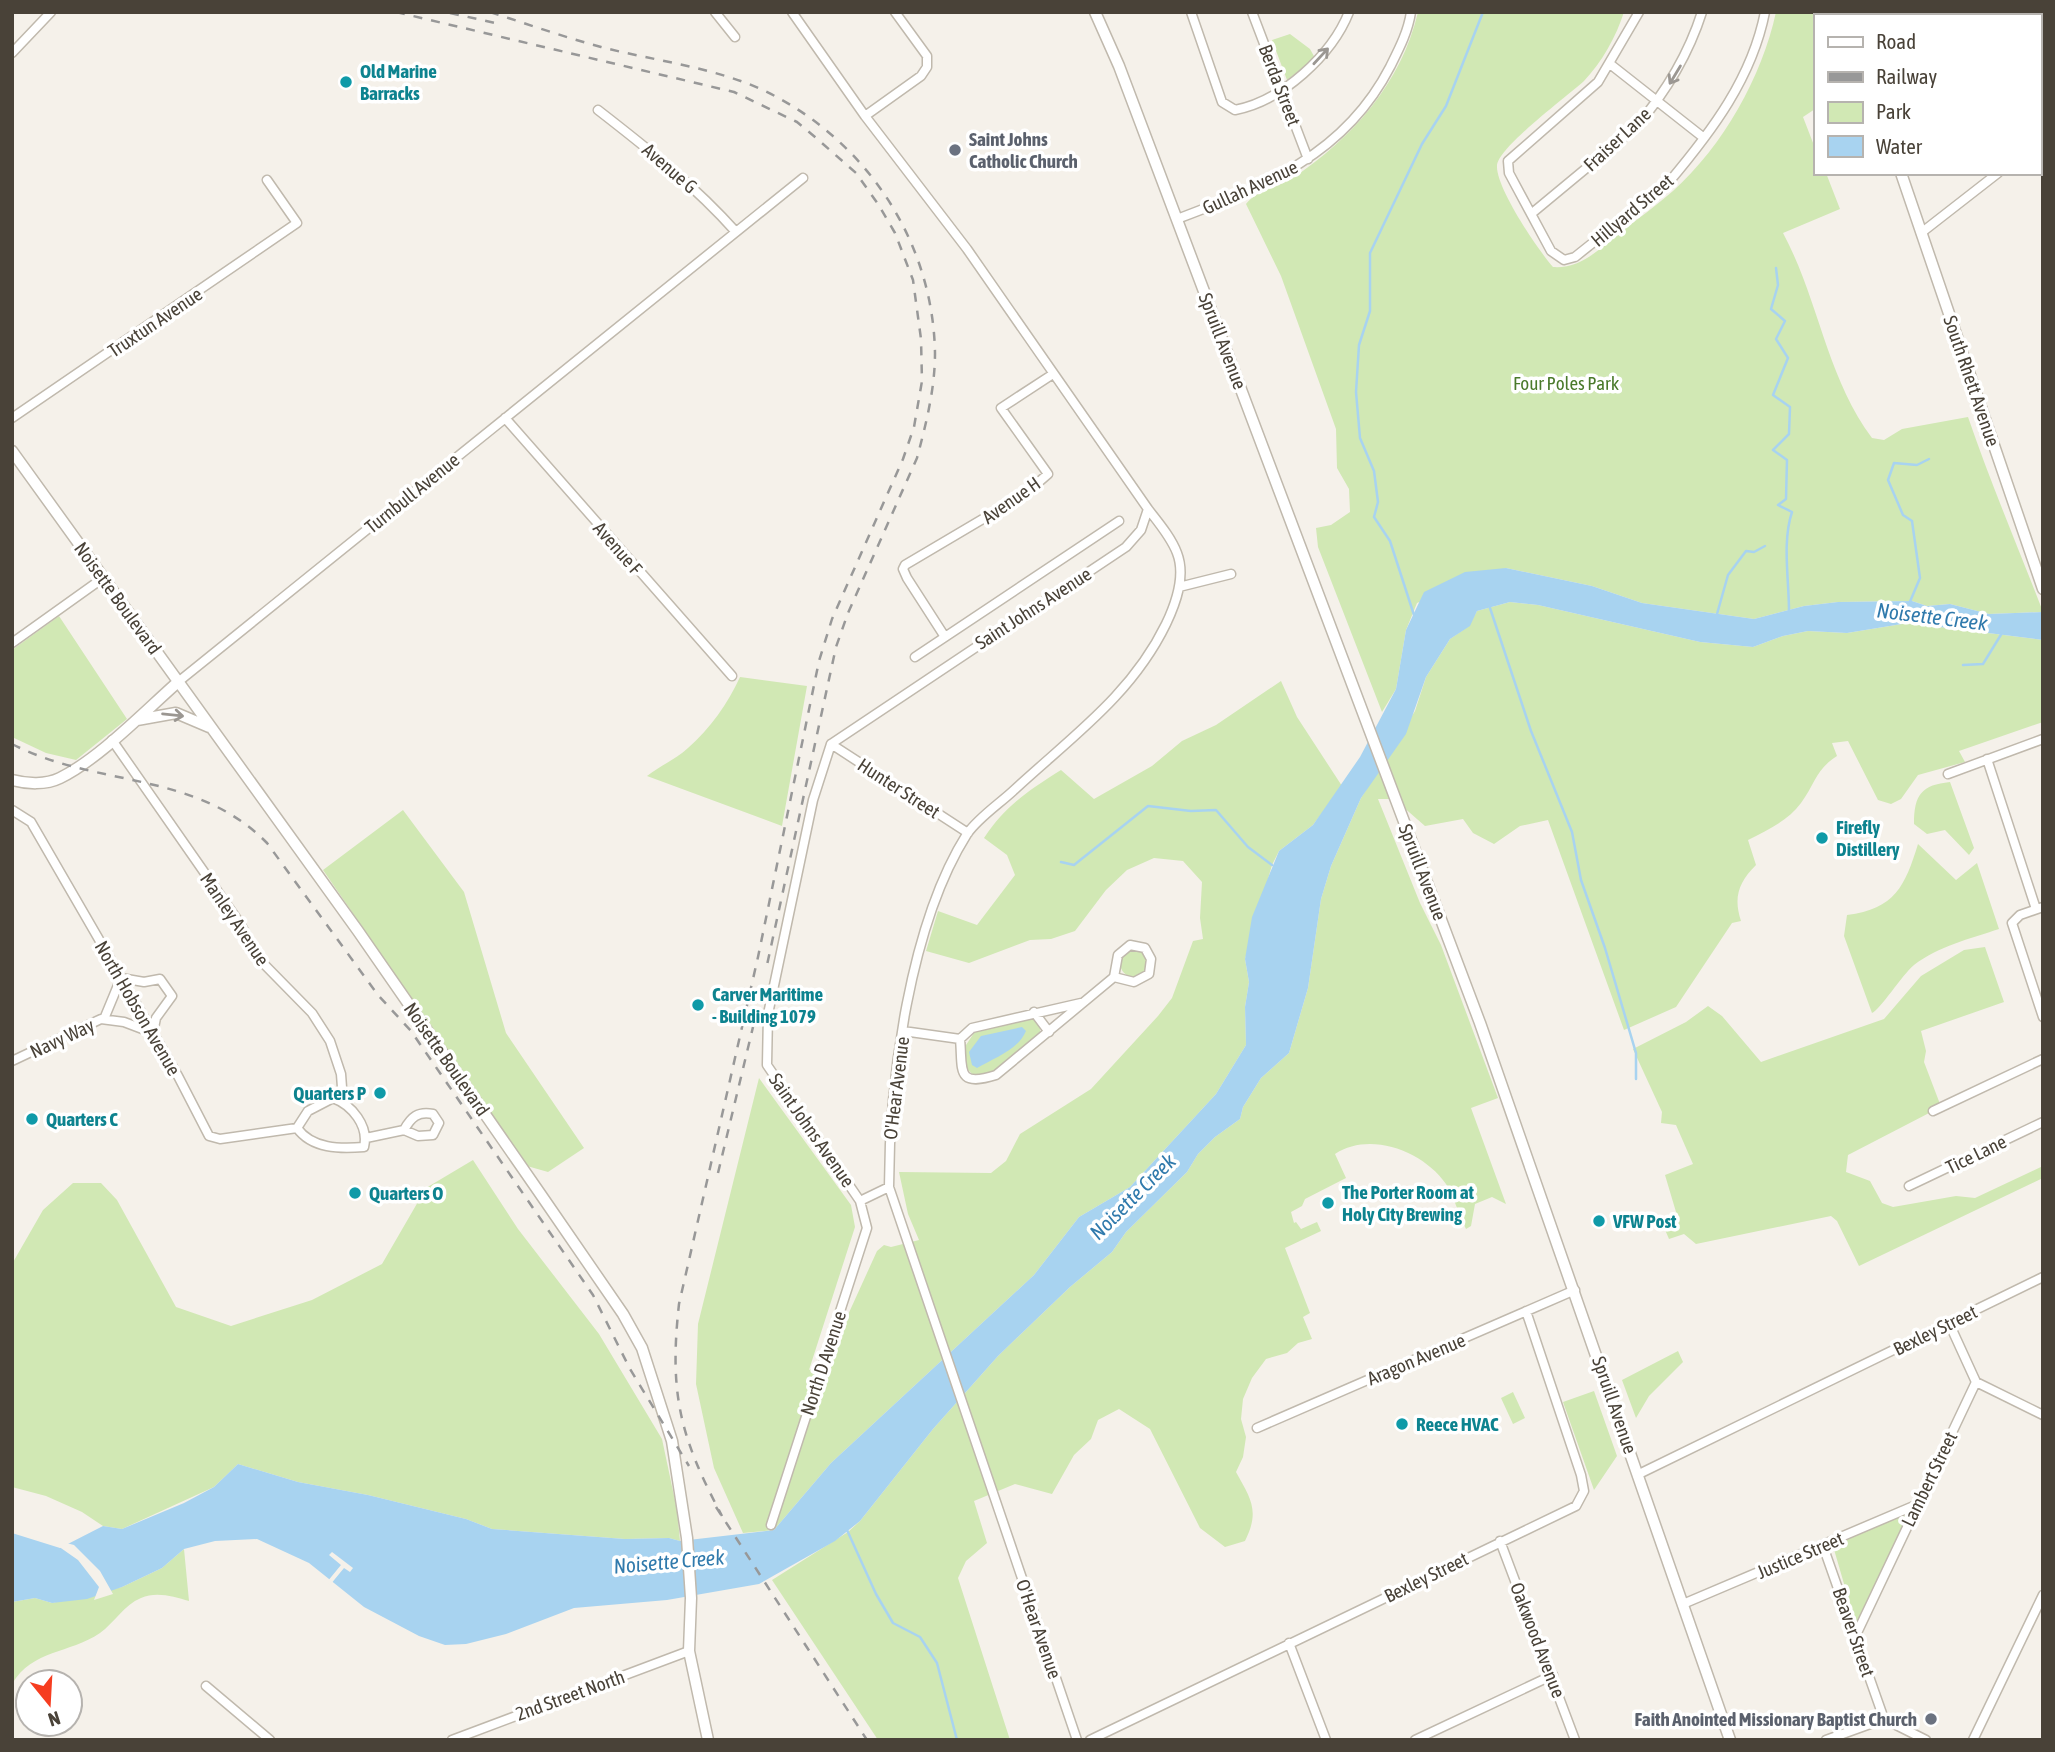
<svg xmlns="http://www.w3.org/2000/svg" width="2055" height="1752" font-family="'Asap Condensed',sans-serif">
<rect width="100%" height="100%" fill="#f5f1ea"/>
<path fill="#d1e8b4" d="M1418,12h206c-8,25 -22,50 -40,69 -15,14 -87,67 -87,85 -1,22 41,84 56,101 29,2 47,-19 69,-36 17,-13 35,-26 51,-40 50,-45 89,-114 103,-179h63l2,4h-26v93l-12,8 12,31v25h11l14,36 -57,24c36,67 43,143 89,205l12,2 18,-11 66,-12c23,67 50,130 75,195l-54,2 -39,-10 -23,2 -15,-5 -74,1 -34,4 -50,13 -112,-16 -50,-17 -86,-18 -89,35 -11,27 -10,59 -14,23 -64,-165 -2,-19 15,-3 19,-13 -1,-23 -12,-21 -1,-39 -55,-153 -35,-72c10,-13 33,-17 47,-26 59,-40 108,-94 125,-166z
M1854,12h89l-4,4h-84z
M1290,34l20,15 5,9 -28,22 -15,-40z
M1510,602l28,3 162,37 53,5 30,-11 25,-5 39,2 61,-10 135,17v82l-84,29 6,11 -47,13 -17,24 -10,5 -13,-4 -30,-59 -16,2 5,13c-21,13 -22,28 -36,47 -13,18 -34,27 -53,37l8,25c-17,17 -23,32 -15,56l-9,2 -56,84 -52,23 -76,-210 -28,6 -26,18 -21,-11 -10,-14 -38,7 -31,-27h-16l42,104 21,42 57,153 -27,10 35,96 -14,-7 -17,7 -4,22 -5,3c-7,-14 -12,-32 -20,-45 -23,-33 -76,-53 -111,-30l11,24 -41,21 -3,7 -11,6 3,11 2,-1 5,7 16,-7 4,9 -36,17 25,65 -7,4 9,22 -14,4 -11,10 -21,6 -14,19 -9,21 -2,20 5,18 -3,20 -7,15c15,27 24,39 9,69l-20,6 -25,-19 -50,-99 -31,-20 -21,11 -7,19 -17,16 -22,39 -37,-10 -41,17 13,42 -21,18 -8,17 52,162h-132l-106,-160 76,-48 12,-11 73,-92 65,-73 72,-69 42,-35 14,-20 61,-60 11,-18 17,-17 25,-18 3,-12 18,-29 28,-25 19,-65 13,-89 10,-33 30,-68 54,-87 11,-34 24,-38 19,-13 8,-15z
M59,616l68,103 -51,41 -30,-7 -34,-16v-87z
M740,677l67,9 -25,140 -135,-50c13,-10 29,-17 41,-28 22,-19 40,-45 52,-71z
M1281,681l16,36 45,69 -29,39 -34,26 -7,14 -27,94 4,23 -4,25 1,38 -30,49 -86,93 -51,30 -45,58 -203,188 -57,67 -31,3 -29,-65 -18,-84 2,-60 61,-246 92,127 4,22 -46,143 18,-9 50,-110 7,-6 7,2 28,-7 -11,-26 -9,-42 92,1 15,-12 14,-27 71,-45 67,-73 14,-18 21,-57 10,-2 -3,-21 2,-36 -19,-21 -29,-3 -27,12 -21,20 -31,41 -24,8 -21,1 -61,23 -43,-12 12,-40 39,14 38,-50 -8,-20 -23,-17c22,-33 44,-47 77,-68l33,29 58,-33 30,-25 34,-16z
M1950,782l24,66 -5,7 -24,-25 -18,4 -13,-10c0,-30 8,-39 36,-42z
M403,810l61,82 42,141 78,115 -36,24 -21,-6 -204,-296z
M1918,844l38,36 21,-17 22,66c-30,10 -60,17 -85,36 -13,11 -33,44 -42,48l-28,-77 3,-21c48,-6 58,-29 71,-71z
M1985,947l19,55 -83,29 5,20 -2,11 16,42 -7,7 -85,44 -2,17 24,9 12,22 11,4 63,-11 19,2 68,-32v12l-184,88 -22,-45 -6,-5 -135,28 -12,-10 -15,5 -9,-21 16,-6 -11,-37 28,-11 -17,-39 -15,-2 1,-11 -29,-63 53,-27 22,-16 14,10 39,46 123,-43 37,-43 43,-26z
M1120 963a14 14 0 1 1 28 0a14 14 0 1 1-28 0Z
M1032,1017l8,9v9l-40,33 -18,8 -9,-1 -10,-11 3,-19 10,-15z
M473,1160l45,69 81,105 63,105 15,71 3,31 -11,-3 -44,1 -133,-10 -26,-10 -98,-24 -70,-13 -60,-18 -24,23 -92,42 -19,-3 -21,-14 -36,-16 -34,-9v-223l31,-54 30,-27h28l16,17 59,107 55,19 81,-26 70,-36 44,-76z
M1678,1351l5,11 -34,34 -13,22 -14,-38z
M1594,1391l23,65 -23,34 -31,-88z
M1513,1392l12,26 -12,6 -12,-26z
M1906,1513l1,6 -51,106 -23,-79z
M184,1549l5,52c-15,-4 -32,-10 -48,-3 -17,7 -27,25 -41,35 -31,21 -67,16 -88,51v-82l23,-4 17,5 70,-16 40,-19z"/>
<path fill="#a8d3f0" d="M1506,568l86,18 50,17 112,16 50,-13 34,-4 74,-1 15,5 23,-2 39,10 54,-2v28l-135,-17 -61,10 -39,-2 -25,5 -30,11 -53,-5 -162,-37 -28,-3 -33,9 -7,15 -20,13 -24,38 -20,57 -45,64 -30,68 -10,33 -13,89 -19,65 -28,25 -18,29 -3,12 -25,18 -17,17 -11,18 -61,60 -14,20 -42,35 -72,69 -65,73 -73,92 -25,20 -76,43 -92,16 -93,8 -68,26 -40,10 -21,1 -26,-9 -55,-29 -55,-44 -52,-24 -42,2 -31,8 -22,19 -40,19 -35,12 -35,4 -17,-5 -23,4v-69l48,15 43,-22 19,3 62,-26 30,-16 24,-23 60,18 70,13 98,24 26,10 133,10 44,-1 11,3 94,-11 57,-67 203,-188 45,-58 51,-30 86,-93 30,-49 -1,-38 4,-25 -4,-23 7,-42 27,-66 34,-26 47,-68 36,-68 10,-59 18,-38 41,-20z
M1022,1027l4,4c-8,19 -32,27 -49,37l-5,-3 -3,-13 12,-16z"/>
<path fill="#f5f1ea" d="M12,1529l62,16 26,26 13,23 -19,6 5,-13 -21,-27 -20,-14 -46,-14z
M332,1552l21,16 -3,4 -6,-4 -14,17 -3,-3 14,-17 -12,-10z"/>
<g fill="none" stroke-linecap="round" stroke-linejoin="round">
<path stroke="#a8d3f0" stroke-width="2.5" d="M1776,268l2,17 -7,24 14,12 -9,18 12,19 -15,37 17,12 -1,27 -16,16 14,10 -1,39 -8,6 14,7c-10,30 -3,67 -3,99
M1909,604l11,-26 -8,-57 -9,-6 -15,-35 6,-17 23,2 12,-6
M1490,608l41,123 41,101 9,48 24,68 31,105v26
M1717,614l11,-39 18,-24 8,1 11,-6
M1414,615l-24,-74 -16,-24 4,-15 -4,-31 -14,-33 -4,-46 3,-47 11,-34v-58l52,-109 24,-38 37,-94
M1963,665l20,-1 19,-31
M1061,862l13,3 74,-59 43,5 25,-1 32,37 24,18
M847,1530l29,64 17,29 27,14 17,26 20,77"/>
<defs>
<path id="minor" d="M715,12l20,25
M1191,12l31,90 13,8c47,-9 97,-55 114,-98
M1252,12l56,147
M1639,12l-41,70 -90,79 1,12 42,78 13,9 11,-3 94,-75c43,-51 83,-104 96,-170
M1848,12l1,4
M12,53l39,-41
M1610,64l94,74
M598,110c49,38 97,76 138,122
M865,116l56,-40 6,-9v-11l-32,-44
M2039,141l4,-2
M1531,214l105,-87c30,-35 52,-71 66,-115
M1177,219c87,-33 167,-63 213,-152 9,-18 18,-35 21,-55
M1921,233l77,-60
M12,418l285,-195 -30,-43
M505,418l227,258
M1179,587l52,-13
M945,637l-38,-59 -4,-9 2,-4 120,-71 23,-20 -47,-66 52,-34
M12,643l91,-65
M915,657l204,-136
M178,682l625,-504
M112,740l129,185 17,33 54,55 18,28 11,33 2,27
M831,744l137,89
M1987,759l49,150
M1948,774l95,-35
M12,810l19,12 147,254 31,60 11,3 77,-11 11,-17 25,-13c19,7 36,28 31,49 -24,2 -52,2 -67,-19
M2043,907l-23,8 -8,8 31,94
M1130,945l15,3 6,11 -2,15 -15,8 -20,-5 4,-22z
M1081,1003l-109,25 -12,11c3,30 -5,49 36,36l118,-98
M1034,1012l15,20
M903,1031l57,8
M12,1061l89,-42 23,3 29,11 3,-15 16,-22 -12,-17 -16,3 -23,-4 -17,41
M1933,1111l110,-52
M366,1138l38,-8 14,6 15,-1 6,-12 -6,-9c-15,-3 -22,3 -29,16
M1909,1186l134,-64
M860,1201l29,-14
M1976,1382l67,33
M1257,1428l318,-138
M1639,1474l404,-197
M771,1525l96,-297 -7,-27 -93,-136 1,-51 45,-214 18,-56 295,-197 15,-17 7,-21 -181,-260 -102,-133 -73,-104
M1500,1541l75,199
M1823,1546l61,173
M1683,1604l233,-99
M1856,1635l120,-253 -27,-59
M1289,1643l37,97
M206,1686l64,54
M452,1740l237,-89
M1077,1740l-188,-553c0,-105 21,-263 78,-353 11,-16 32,-30 46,-43 57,-53 118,-95 153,-167 10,-21 20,-48 11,-71 -6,-16 -19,-31 -29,-44
M1090,1740l486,-234 8,-15 -3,-16 -55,-164
M1415,1740l138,-65
M1826,1740l58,-21 42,21
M1973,1740l70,-145"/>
<path id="tertiary" d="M1095,12l24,54 361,957 250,717
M1948,16l5,-4
M1901,173l142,416
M12,451l346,480 181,261 84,122 19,34 30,93 15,97 4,60 -2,53 19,89
M137,720l39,-7 33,14
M12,780c15,4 34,5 48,-2 39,-19 85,-67 118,-96"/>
</defs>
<use href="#minor" stroke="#c0b9ad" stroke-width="11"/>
<use href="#tertiary" stroke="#c0b9ad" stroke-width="13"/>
<use href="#minor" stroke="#fff" stroke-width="8"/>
<use href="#tertiary" stroke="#fff" stroke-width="10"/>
<path stroke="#989898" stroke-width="2.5" stroke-dasharray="9 9" stroke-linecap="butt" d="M396,12l338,80 63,30 18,15 41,36 22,31 17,29 18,47 8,59 1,42 -8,46 -11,32 -71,160 -13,42 -61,296 -79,347c-10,90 1,133 43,212
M490,12c37,12 74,25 111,35 54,14 113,20 164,44 101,49 168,150 170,262 0,36 -9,71 -18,105l-69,155 -12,34 -69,318
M450,13l50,11
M12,744c85,44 183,26 255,99l111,152 33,36 182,264 37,74 59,97
M718,1173l35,-146
M716,1507l151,233"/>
</g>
<defs><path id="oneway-shaft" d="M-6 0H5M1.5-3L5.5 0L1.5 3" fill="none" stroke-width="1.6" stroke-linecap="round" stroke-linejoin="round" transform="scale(1.75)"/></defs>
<g stroke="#9b9792">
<use href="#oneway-shaft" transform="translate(1321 56) rotate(-47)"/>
<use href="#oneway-shaft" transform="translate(1675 75) rotate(121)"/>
<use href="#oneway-shaft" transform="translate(173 715) rotate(6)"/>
</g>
<g fill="#0f9aa8" stroke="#fff" stroke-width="2.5">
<circle cx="346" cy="82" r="7"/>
<circle cx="1822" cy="838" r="7"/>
<circle cx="698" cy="1005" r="7"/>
<circle cx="380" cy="1093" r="7"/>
<circle cx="32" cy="1119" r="7"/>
<circle cx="355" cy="1193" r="7"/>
<circle cx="1328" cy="1203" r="7"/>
<circle cx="1599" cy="1221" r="7"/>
<circle cx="1402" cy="1424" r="7"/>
</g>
<g fill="#6b7280" stroke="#fff" stroke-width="2.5">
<circle cx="955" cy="150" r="7"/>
<circle cx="1931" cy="1719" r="7"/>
</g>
<g text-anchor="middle" stroke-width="7" stroke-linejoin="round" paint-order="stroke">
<g font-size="19" font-weight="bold" fill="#0d838f" stroke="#fff" text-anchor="start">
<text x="360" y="78">Old Marine<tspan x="360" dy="22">Barracks</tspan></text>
<text x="1836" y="834">Firefly<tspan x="1836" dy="22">Distillery</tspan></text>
<text x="712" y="1001">Carver Maritime<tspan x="712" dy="22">- Building 1079</tspan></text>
<text x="366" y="1100" text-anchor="end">Quarters P</text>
<text x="46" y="1126">Quarters C</text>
<text x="1342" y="1199">The Porter Room at<tspan x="1342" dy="22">Holy City Brewing</tspan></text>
<text x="369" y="1200">Quarters O</text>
<text x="1613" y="1228">VFW Post</text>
<text x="1416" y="1431">Reece HVAC</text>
</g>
<g font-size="19" fill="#494238" stroke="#fff">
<text transform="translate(1280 85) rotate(69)" y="7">Berda Street</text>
<text transform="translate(1617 139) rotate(-43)" y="7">Fraiser Lane</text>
<text transform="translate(670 168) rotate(41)" y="7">Avenue G</text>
<text transform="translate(1250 187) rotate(-25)" y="7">Gullah Avenue</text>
<text transform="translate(1632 210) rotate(-40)" y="7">Hillyard Street</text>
<text transform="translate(155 322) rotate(-34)" y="7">Truxtun Avenue</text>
<text transform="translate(1223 341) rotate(69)" y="7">Spruill Avenue</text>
<text transform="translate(1972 381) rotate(71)" y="7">South Rhett Avenue</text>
<text transform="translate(412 493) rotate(-39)" y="7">Turnbull Avenue</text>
<text transform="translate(1011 500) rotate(-35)" y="7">Avenue H</text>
<text transform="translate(618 548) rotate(49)" y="7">Avenue F</text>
<text transform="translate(118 598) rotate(54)" y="7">Noisette Boulevard</text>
<text transform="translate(1033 608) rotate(-33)" y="7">Saint Johns Avenue</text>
<text transform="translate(899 788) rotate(33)" y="7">Hunter Street</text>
<text transform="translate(1423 872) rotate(69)" y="7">Spruill Avenue</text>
<text transform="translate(235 919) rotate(56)" y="7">Manley Avenue</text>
<text transform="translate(138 1008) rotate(60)" y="7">North Hobson Avenue</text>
<text transform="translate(62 1038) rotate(-25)" y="7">Navy Way</text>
<text transform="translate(447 1059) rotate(55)" y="7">Noisette Boulevard</text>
<text transform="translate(896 1088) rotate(-83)" y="7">O'Hear Avenue</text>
<text transform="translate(812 1130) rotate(55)" y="7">Saint Johns Avenue</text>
<text transform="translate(1976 1154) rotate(-26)" y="7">Tice Lane</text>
<text transform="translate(1935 1330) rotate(-26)" y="7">Bexley Street</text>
<text transform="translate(1416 1359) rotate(-23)" y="7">Aragon Avenue</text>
<text transform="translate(823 1363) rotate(-72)" y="7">North D Avenue</text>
<text transform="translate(1615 1405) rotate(71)" y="7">Spruill Avenue</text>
<text transform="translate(1929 1479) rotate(-64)" y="7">Lambert Street</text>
<text transform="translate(1800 1555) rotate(-23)" y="7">Justice Street</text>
<text transform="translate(1426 1577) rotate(-26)" y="7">Bexley Street</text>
<text transform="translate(1039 1629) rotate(71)" y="7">O'Hear Avenue</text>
<text transform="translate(1854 1632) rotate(71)" y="7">Beaver Street</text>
<text transform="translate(1538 1640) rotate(69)" y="7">Oakwood Avenue</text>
<text transform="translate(570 1695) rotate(-20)" y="7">2nd Street North</text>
</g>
<g font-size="19" font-weight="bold" fill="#5b616d" stroke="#fff" text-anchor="start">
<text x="969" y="146">Saint Johns<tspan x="969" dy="22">Catholic Church</tspan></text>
<text x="1917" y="1726" text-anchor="end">Faith Anointed Missionary Baptist Church</text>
</g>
<g font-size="19" fill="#4a7a2b" stroke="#fff">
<text x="1566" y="390">Four Poles Park</text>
</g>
<g font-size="21" font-style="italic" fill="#307aac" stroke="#fff">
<text transform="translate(1932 617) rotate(7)" y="7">Noisette Creek</text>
<text transform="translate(1133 1197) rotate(-45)" y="7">Noisette Creek</text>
<text transform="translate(669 1562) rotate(-5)" y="7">Noisette Creek</text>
</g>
</g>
<rect width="2055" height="1752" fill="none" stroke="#494238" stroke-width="28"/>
<rect x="1814" y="14" width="228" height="161" fill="#ffffff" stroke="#b6b3af" stroke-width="2"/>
<rect x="1828" y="37" width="35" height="10" fill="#ffffff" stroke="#b6b3af" stroke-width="2"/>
<text x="1876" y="49" font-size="21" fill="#494238">Road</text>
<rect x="1828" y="72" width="35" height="10" fill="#989898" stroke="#b6b3af" stroke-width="2"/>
<text x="1876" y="84" font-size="21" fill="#494238">Railway</text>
<rect x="1828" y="102" width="35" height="21" fill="#d1e8b4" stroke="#b6b3af" stroke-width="2"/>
<text x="1876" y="119" font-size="21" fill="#494238">Park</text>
<rect x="1828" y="136" width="35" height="21" fill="#a8d3f0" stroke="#b6b3af" stroke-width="2"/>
<text x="1876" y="154" font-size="21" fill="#494238">Water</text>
<g transform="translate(49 1703) rotate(162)"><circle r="33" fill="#ffffff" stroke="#b6b3af" stroke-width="2"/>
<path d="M0-5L12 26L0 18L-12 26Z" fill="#f63d20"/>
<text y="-10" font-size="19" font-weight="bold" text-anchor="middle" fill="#494238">N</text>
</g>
</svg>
